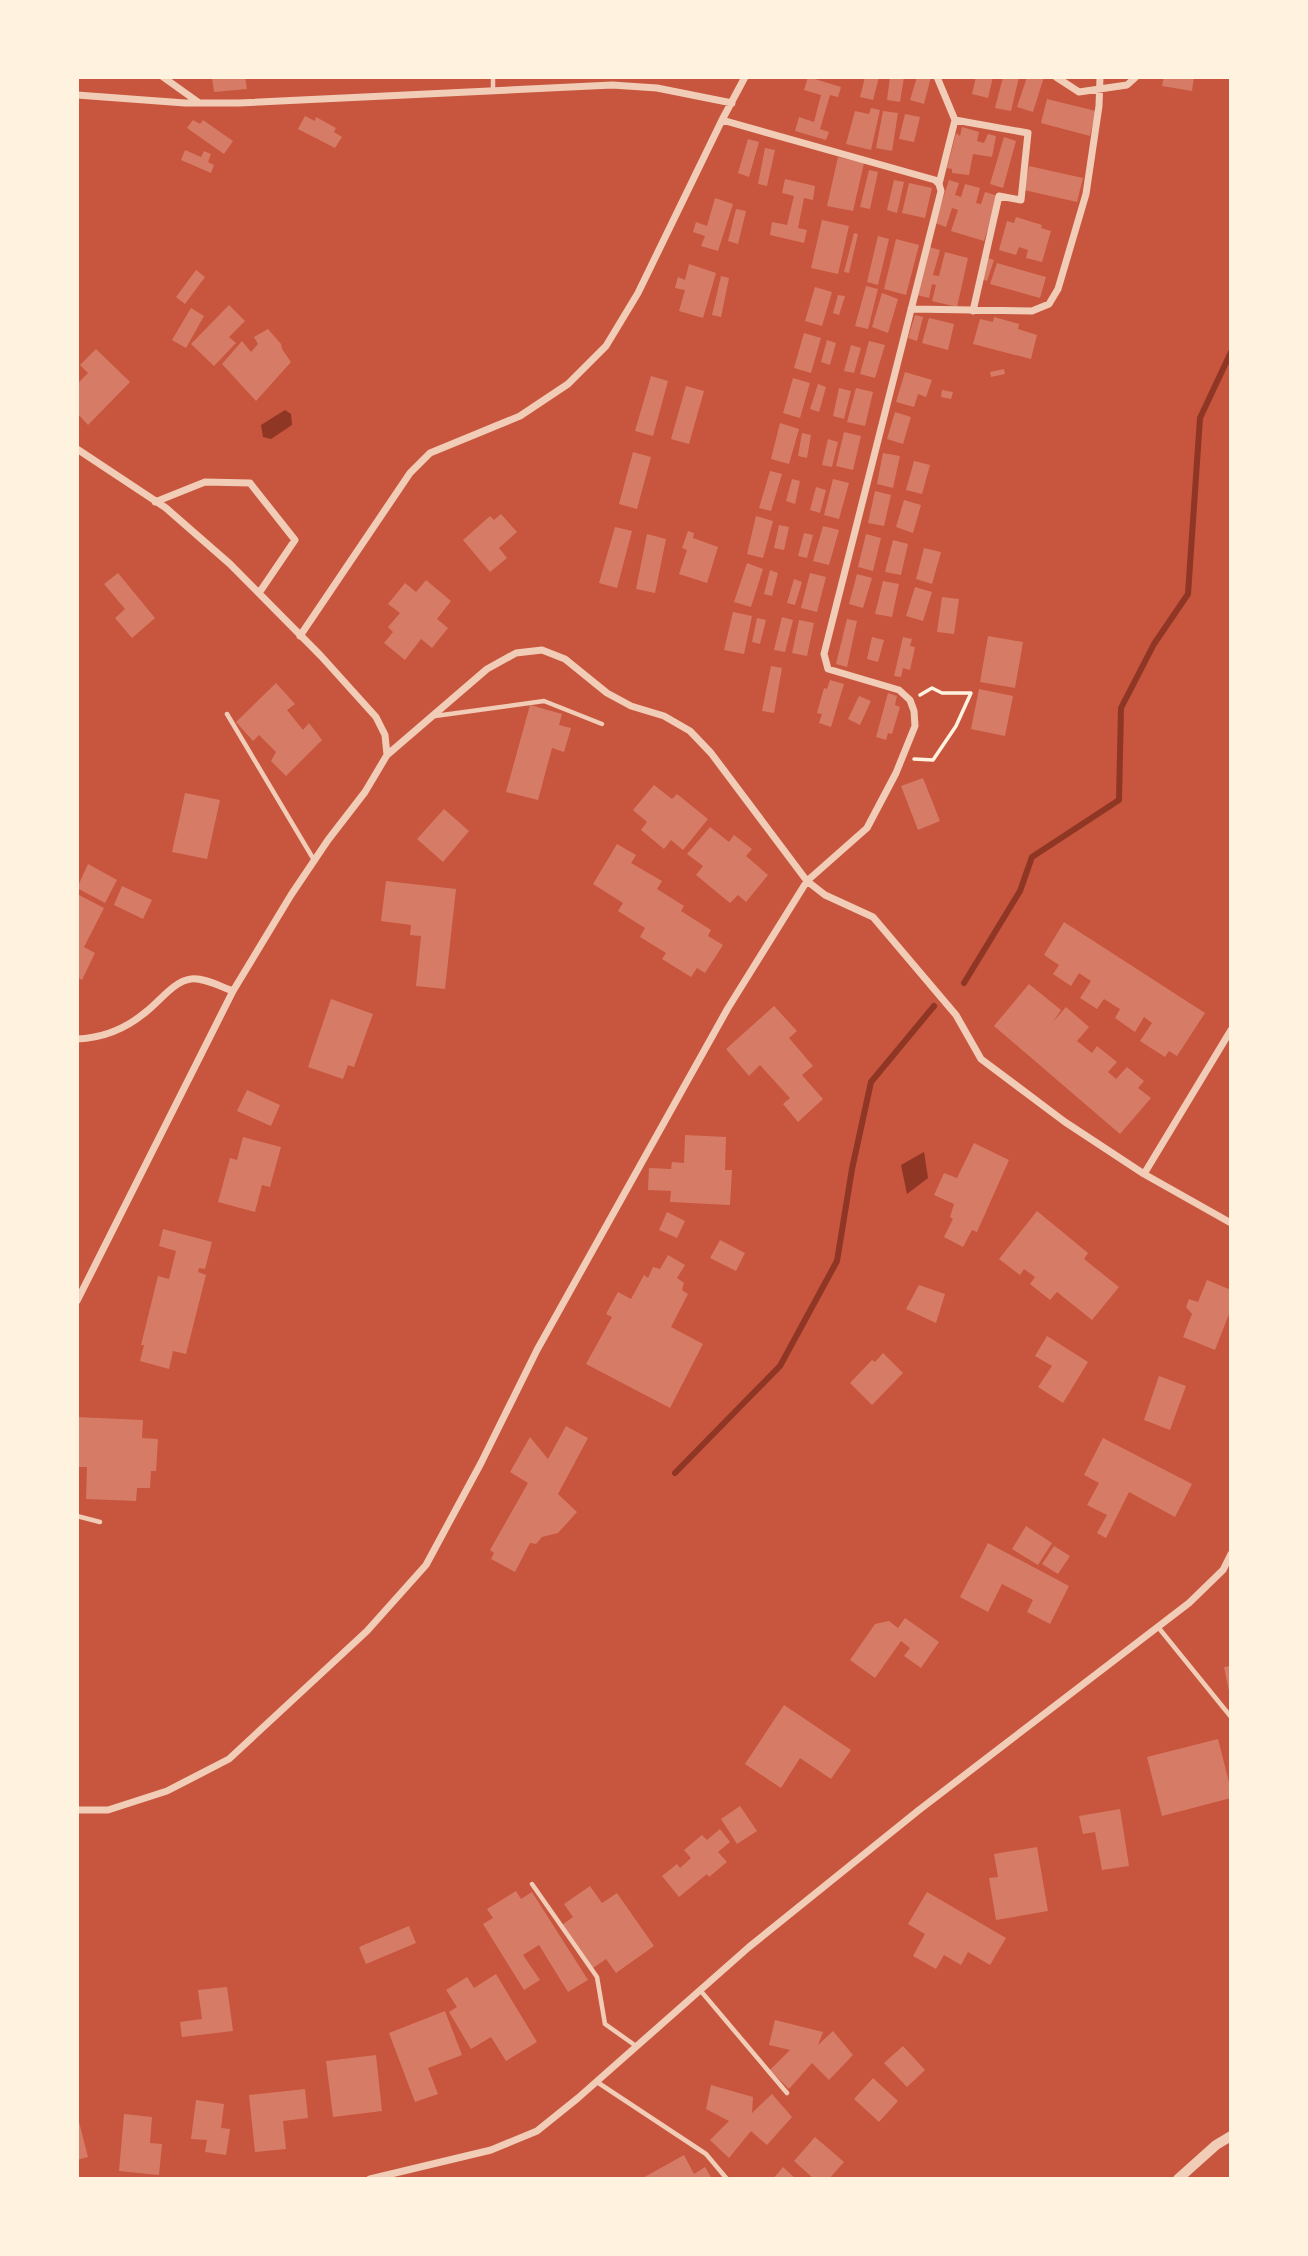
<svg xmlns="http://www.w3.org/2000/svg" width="1308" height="2256" font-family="Helvetica,sans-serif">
<rect width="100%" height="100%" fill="#c8553d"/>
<path fill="#8f3625" d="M285,410l6,4 1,11 -21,14 -8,-2 -2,-12z
M924,1152l4,26 -21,16 -6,-29z"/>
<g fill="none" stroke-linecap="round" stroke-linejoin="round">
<path stroke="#8f3625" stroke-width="6" d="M964,983l56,-92 12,-34 87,-57 2,-92 33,-64 34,-50 12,-176 31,-66
M675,1473l105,-107 57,-105 15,-92 19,-87 63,-76"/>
</g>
<path fill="#d67c66" d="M212,77h33l2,12 -33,3z
M808,77l33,10 -3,10 -8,-2 -10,34 9,3 -3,8 -31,-9 4,-14 15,5 7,-27 -17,-5z
M865,77h14l-6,23 -13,-3z
M890,77h14l-4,25 -13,-2z
M917,77h14l-7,27 -14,-4z
M976,77h17l-5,21 -16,-4z
M1003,77h16l-8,34 -16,-3z
M1027,77h17l-11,35 -16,-5z
M1164,77h30l-2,14 -30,-5z
M1047,99l49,12 -6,25 -49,-13z
M871,108l9,2 -9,40 -25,-6 9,-33 14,3z
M883,111l15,2 -6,38 -16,-3z
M905,114l15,3 -6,25 -15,-3z
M305,116l10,5 1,-4 20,11 -2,4 8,5 -7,11 -37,-19z
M193,120l7,4 3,-4 30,21 -9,13 -37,-26z
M962,127l17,5 -2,9 7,2 4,-9 8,2 -4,21 -19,-3 -4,21 -17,-2v-4l-5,-1 9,-35 4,3z
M1004,137l12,4 -13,47 -13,-4z
M748,139l11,3 -10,35 -11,-4z
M765,148l10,2 -8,36 -9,-2z
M185,150l16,7 3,-6 7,3 -3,8 6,3 -3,8 -30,-13z
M838,157l26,6 -11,48 -26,-5z
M1029,166l54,12 -6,24 -53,-12z
M869,170l9,2 -8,37 -10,-2z
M785,179l30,7 -2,14 -9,-2 -6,30 9,2 -3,13 -34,-8 2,-13 15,3 7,-29 -12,-3z
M894,180l10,2 -7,31 -10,-3z
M949,180l10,3 -4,12 6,2 4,-13 15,4 -4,15 5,1 4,-12 13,4 -14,45 -33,-10 7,-21 -6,-2 -6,19 -11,-4z
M909,183l23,5 -7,30 -23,-5z
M715,198l18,6 -15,47 -17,-5 4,-10 -12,-4 3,-10 11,4z
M736,209l10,2 -8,33 -10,-3z
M1016,217l26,8 -1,3 10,3 -9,31 -16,-4 2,-8 -9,-3 -3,8 -17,-5 8,-29 7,2z
M822,220l27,6 -11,48 -27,-6z
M854,233l4,1 -9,39 -5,-1z
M878,236l11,3 -11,46 -11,-3z
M896,239l23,6 -13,50 -22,-6z
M929,247l11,3 -7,25 6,1 6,-24 23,6 -11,49 -25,-6 4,-16 -4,-1 -3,14 -12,-3z
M988,258l6,2 -7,21 -5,-2z
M997,263l49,14 -6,21 -50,-14z
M689,264l27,9 -13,45 -24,-7 6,-21 -10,-2 3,-11 7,3z
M196,270l9,7 -20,27 -9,-7z
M721,276l8,2 -8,39 -9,-2z
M866,286l12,3 -10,40 -13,-3z
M815,287l17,5 -10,34 -17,-5z
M882,293l16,6 -10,34 -16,-6z
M838,295l7,1 -6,19 -6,-2z
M229,305l16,16 -16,16 7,6 -22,23 -23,-22z
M191,308l13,8 -18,32 -14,-8z
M915,315l8,2 -6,24 -9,-3z
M994,317l25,7 -1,5 19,6 -6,24 -58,-15 7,-25 13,3z
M929,318l25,6 -6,26 -26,-7z
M268,329l13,15 1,5 9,13 -35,39 -34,-37 20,-23 9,11 7,-8 -4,-7z
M804,333l17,5 -10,35 -17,-5z
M827,340l9,3 -6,22 -9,-3z
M869,341l16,4 -10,33 -15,-4z
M851,345l10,3 -7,25 -10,-2z
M96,349l34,33 -42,43 -11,-12v-29l11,-11 -8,-8z
M1004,369l1,5 -14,3 -1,-5z
M905,372l27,8 -6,17 -8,-3 -4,13 -18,-5z
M651,376l17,5 -15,55 -18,-5z
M793,378l17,5 -10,35 -17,-5z
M818,384l8,3 -7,25 -9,-3z
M686,386l18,5 -15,53 -18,-5z
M839,388l12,3 -7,28 -11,-3z
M856,388l17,4 -8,34 -18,-4z
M942,390l11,2 -2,7 -10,-2z
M895,412l16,5 -8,27 -16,-5z
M780,423l19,6 -10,35 -18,-5z
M844,432l17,4 -8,34 -17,-4z
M802,433l9,2 -4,23 -9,-2z
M828,439l10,3 -6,25 -10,-2z
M633,452l18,5 -14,52 -18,-5z
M883,453l17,3 -7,32 -16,-4z
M914,461l16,4 -8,29 -16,-4z
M770,471l12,3 -11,37 -12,-3z
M792,479l8,2 -5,23 -9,-3z
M833,479l16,4 -10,36 -15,-4z
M816,487l10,3 -6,23 -10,-3z
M875,491l16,4 -7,31 -16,-3z
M904,500l17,5 -8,28 -17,-6z
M501,514l16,18 -18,16 8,10 -17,14 -27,-32 27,-24 4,4z
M756,516l17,5 -10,37 -16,-4z
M779,525l10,2 -5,23 -10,-2z
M823,526l16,4 -10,35 -16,-4z
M615,527l17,4 -15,57 -18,-5z
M688,531l6,2 -1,5 25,9 -11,36 -28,-9 8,-24 -5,-2z
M804,533l9,2 -6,23 -9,-2z
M647,534l19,5 -11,54 -19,-4z
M866,534l15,4 -8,33 -15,-4z
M893,540l15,4 -7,31 -16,-3z
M924,548l17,4 -9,32 -16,-5z
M747,563l16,6 -12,38 -17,-5z
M770,570l8,3 -6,23 -8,-2z
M118,573l37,45 -23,20 -17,-20 10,-9 -21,-25z
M810,573l16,4 -9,35 -16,-4z
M857,574l15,4 -9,30 -14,-4z
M794,579l8,3 -7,23 -8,-2z
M426,580l25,21 -14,18 11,9 -16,20 -11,-9 -16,21 -21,-17 9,-11 -5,-5 12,-14 -12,-9 17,-21 11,9z
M883,581l16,3 -7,33 -17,-3z
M915,587l17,5 -9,29 -17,-5z
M942,597l17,2 -5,35 -17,-2z
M733,612l19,4 -8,38 -20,-4z
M782,617l11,3 -8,32 -11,-2z
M757,618l9,2 -6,24 -8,-2z
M847,619l10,2 -10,46 -11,-3z
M799,620l15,3 -7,33 -15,-3z
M988,636l35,6 -8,46 -35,-6z
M872,637l12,3 -6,22 -11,-3z
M903,637l9,2 -2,7 5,1 -5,23 -7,-2 -2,9 -7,-1z
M771,666l11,2 -8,45 -12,-2z
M830,680l14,4 -13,43 -12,-4 3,-9 -5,-1 7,-25 3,1z
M276,683l19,21 -8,6 16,20 6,-7 13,17 -36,36 -15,-15 5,-9 -17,-17 -6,6 -17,-19z
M979,689l34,7 -8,40 -34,-7z
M888,693l9,3 -2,9 5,2 -8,27 -4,-1 -2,7 -10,-3z
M859,696l12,5 -11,24 -12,-6z
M530,705l32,9 -3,11 12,3 -7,24 -12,-4 -14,52 -32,-8z
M923,778l17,43 -22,9 -17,-44z
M654,785l18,14 5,-5 31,25 -25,31 -12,-10 -7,9 -23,-19 6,-8 -14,-12z
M185,793l35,7 -13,59 -35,-7z
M444,809l25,22 -26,31 -26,-23z
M710,827l19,15 5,-7 18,14 -6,7 22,19 -22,27 -8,-7 -8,8 -34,-28 7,-9 -16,-12z
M617,844l19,11 -5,8 31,18 -5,8 27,17 -3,5 30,19 -3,6 15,9 -18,28 -8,-5 -6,9 -29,-18 4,-6 -26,-16 5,-9 -27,-17 5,-8 -30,-19z
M88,864l29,16 -12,23 -28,-15z
M386,881l70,8 -11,100 -29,-3 5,-50 -11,-1 1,-10 -30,-4z
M122,886l30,14 -9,19 -29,-14z
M77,894l27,14 -20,39 11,6 -13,27 -5,-3z
M1064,922l141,91 -28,43 -8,-5 -4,6 -25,-16 12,-18 -8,-6 -9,15 -20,-14 5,-9 -16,-10 -7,10 -17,-11 11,-17 -12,-8 -8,13 -18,-12 6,-9 -15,-10z
M1029,984l32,26 -8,12 13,-15 23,20 -12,14 15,12 5,-7 20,16 -9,10 8,7 11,-12 17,14 -6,7 13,10 -31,36 -126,-108z
M331,999l42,15 -19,53 -6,-2 -5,14 -35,-12z
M774,1006l23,25 -8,7 24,28 -11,9 21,24 -25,23 -15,-18 7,-6 -30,-33 -11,11 -23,-27z
M247,1090l33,15 -9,21 -34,-15z
M685,1135l41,2 -1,33h7l-2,35 -60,-3 1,-11 -23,-1 1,-22 22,1 1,-7 12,1z
M243,1137l38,10 -11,40 -8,-2 -7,27 -37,-10 12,-44 7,2z
M974,1143l35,17 -32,72 -5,-2 -9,17 -19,-10 9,-18 -3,-2 4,-13 -20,-9 10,-22 13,5z
M1037,1211l51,42 -4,6 35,28 -27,33 -35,-28 -7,8 -20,-16 5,-7 -11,-8 -4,6 -21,-16z
M667,1212l18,9 -8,17 -18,-8z
M163,1229l49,13 -7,27 -6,-1 -1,4 8,3 -20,79 -13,-3 -4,18 -29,-8 4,-16h-3l17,-69 11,3 7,-28 -17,-5z
M720,1240l25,13 -9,18 -26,-13z
M668,1255l17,10 -8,13 7,5 -2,7 6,4 -17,33 32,17 -33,64 -84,-44 26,-47 -6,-3 12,-22 13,7 13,-24 4,3 5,-11 7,2z
M1207,1280l24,10v19l-16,41 -32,-13 9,-23 -6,-7 3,-8 9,3z
M919,1285l26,9 -9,29 -30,-14z
M1047,1336l41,26 -25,41 -25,-16 14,-21 -17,-10z
M883,1353l20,20 -31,32 -22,-22 22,-23 3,2z
M1159,1376l27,10 -16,44 -26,-10z
M77,1417l66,3 -1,18 16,1 -2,32h-5l-1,17h-13l-1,13 -50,-2 1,-32h-10z
M566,1426l22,12 -30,56 19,18 -19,21 -16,4 -6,7 -6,-1 -15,29 -24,-13 3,-6 -4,-3 38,-67 -18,-11 20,-35 18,22z
M1103,1438l89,46 -17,33 -46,-25 -23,46 -9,-5 10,-18 -20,-10 12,-22 -15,-8z
M1026,1526l26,17 -14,22 -26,-16z
M988,1543l81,43 -19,38 -23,-12 6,-12 -31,-16 -14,28 -28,-15z
M1054,1546l16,10 -12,18 -16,-10z
M905,1618l34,24 -18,26 -17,-12 6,-8 -9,-7 -26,37 -25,-18 25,-36 14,-3 9,7z
M1231,1666v25h-2l-5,-24z
M784,1705l67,45 -20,29 -31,-21 -19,30 -36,-24z
M1218,1739l13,51v8l-69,18 -15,-59z
M740,1806l17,25 -20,13 -16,-25z
M1120,1809l9,57 -27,4 -7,-38 -12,2 -4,-18z
M720,1829l10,13 -12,10 9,10 -18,15 -2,-3 -28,23 -17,-21 15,-12 3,4 11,-10 -7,-8 18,-15 5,5z
M1037,1847l11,64 -52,9 -7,-42 9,-1 -4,-23z
M590,1886l12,17 15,-10 37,53 -38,27 -10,-14 -13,9 -31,-43 11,-8 -9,-13z
M516,1891l5,8 11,-7 56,88 -20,12 -29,-47 -16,10 17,25 -16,10 -41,-66 10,-6 -6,-9z
M927,1892l79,46 -16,27 -22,-13 -7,13 -17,-10 -8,14 -23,-13 12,-22 -17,-10z
M409,1926l7,17 -50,21 -7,-17z
M496,1974l41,68 -31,19 -15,-24 -20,12 -22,-37 8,-5 -11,-17 21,-13 7,11z
M227,1987l6,44 -51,6 -2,-15 22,-3 -4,-29z
M445,2011l17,44 -34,13 10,26 -23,8 -26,-69z
M775,2020l48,12 -5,13 15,-14 20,24 -24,25 -17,-17 -23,26 -19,-19 20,-20 -21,-5z
M903,2046l22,24 -18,17 -23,-24z
M376,2055l6,56 -49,6 -7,-56z
M873,2078l25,23 -19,21 -25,-23z
M711,2085l42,12 -1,16 20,-19 20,23 -25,28 -16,-14 -22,27 -19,-18 19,-19 -23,-12z
M305,2089l3,29 -25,3 3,28 -31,3 -6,-57z
M196,2100l28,4 -3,24 9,1 -4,26 -21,-3 2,-12 -16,-1z
M77,2114l11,43 -11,3z
M124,2114l28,3 -2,26 12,1 -3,31 -40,-4z
M815,2137l29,25 -15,17h-15l-20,-18z
M684,2155l10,19 11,-7 7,12h-71z
M783,2167l13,12h-23z"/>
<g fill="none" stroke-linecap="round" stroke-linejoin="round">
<path stroke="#fff3e0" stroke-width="3.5" d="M914,759l19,1 23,-34 15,-33h-29l-10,-5 -12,7"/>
<path stroke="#f1ccb7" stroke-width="4.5" d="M493,90v-13
M227,714l87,146
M435,716l109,-15 58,23
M77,1516l23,6
M1158,1627l73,90
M532,1884l65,93 8,47 31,22
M700,1990l87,103
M597,2082l109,72 21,25"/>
<path stroke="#f1ccb7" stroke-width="7" d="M163,77l35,25
M937,77l18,43
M1056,77l23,15 48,-7 9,-8
M77,95l108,8h54l373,-18 45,3 75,15
M722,120l213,60 4,4
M911,309l121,2 17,-7 9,-15 28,-95 13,-88 1,-29
M77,449l89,59 64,56 91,92 55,61 9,18 2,20
M155,502l50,-20 45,1 45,57 -36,53
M300,636l110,-163 20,-20 90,-37 48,-32 38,-38 32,-53 84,-173 23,-43
M77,1039c27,-1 49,-10 70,-28 13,-10 27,-30 44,-32 12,-2 30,8 42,12
M1144,1174l87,-144
M77,1301l156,-310 58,-96 37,-55 37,-48 22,-37 100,-86 29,-16 26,-3 23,9 42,34 24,13 33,10 26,15 21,22 96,128 18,14 48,22 83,98 25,44 84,63 79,52 87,49
M77,1810h31l59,-19 62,-32 138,-128 59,-66 55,-102 56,-113 191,-342 79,-127 60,-53 29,-55 19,-47 -1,-15 -4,-11 -11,-10 -71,-21 -4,-15 117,-463 -2,-7 16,-64 73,13 -7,67 -22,-4 -26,115
M370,2179l121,-29 46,-19 41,-33 171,-151 170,-137 270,-207 34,-33 8,-16"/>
<path stroke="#f1ccb7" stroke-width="10" d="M1178,2179l38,-34 15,-9"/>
</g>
<rect width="1308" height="2256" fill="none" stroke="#fff3e0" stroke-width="158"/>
</svg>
